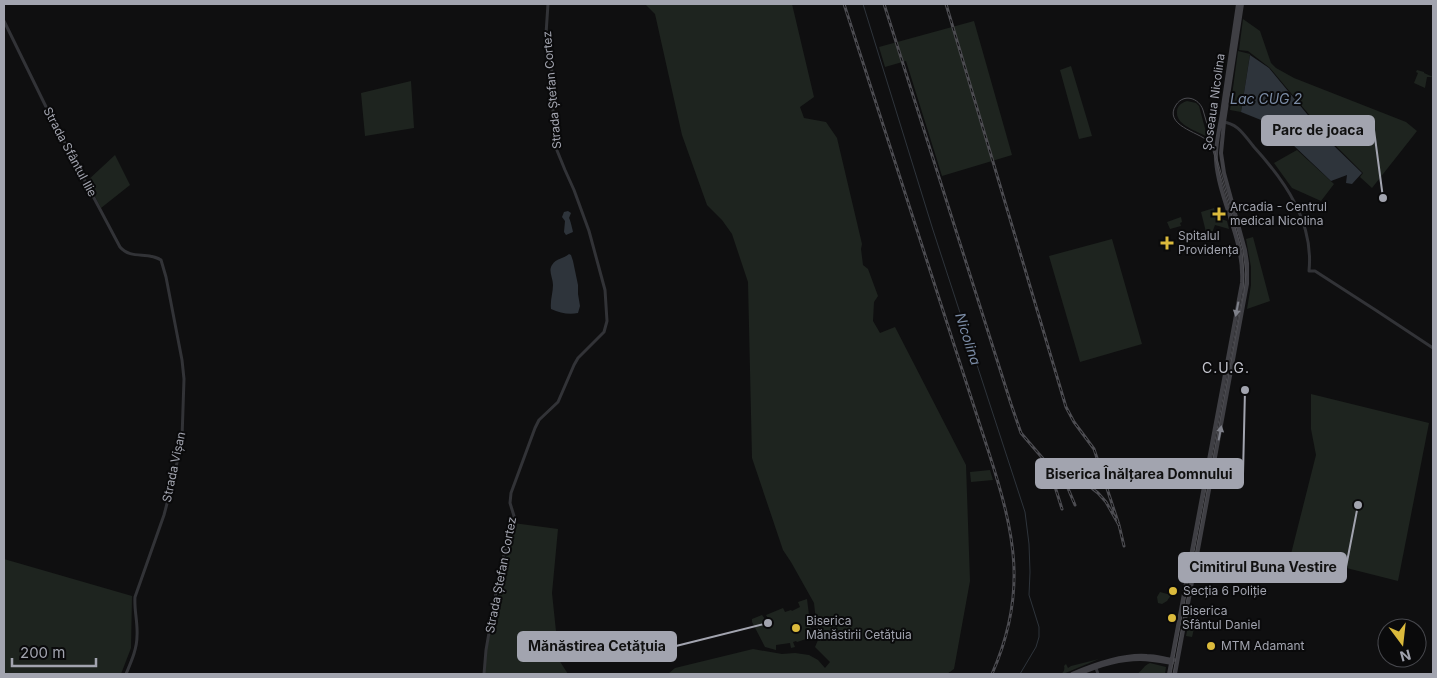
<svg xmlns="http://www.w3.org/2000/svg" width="1437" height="678" font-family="Inter,sans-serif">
<rect width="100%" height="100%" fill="#0f0f10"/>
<path fill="#1e241f" d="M645,4h147l22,93 -14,10 4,11 22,4 11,16 25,106 -1,5 2,16 5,4 10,27 -4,6 -1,19 7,12 15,-6 71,138 4,116 -16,88 -7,5h-279l7,-6 78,-19 29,5 13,-1 14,2 9,5 7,8 5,-6 -15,-15 3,-7 -4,-37 -23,-41 -8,-12 -31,-92 -4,-176 -16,-48 -10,-14 -15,-15 -25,-70 -27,-121z
M1243,19l17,12 11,32 5,5 18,10 112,44 11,9 -45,57 -12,-11 3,-4 -31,-31 -62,-74 -22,-17 -9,-1z
M974,21l38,134 -70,21 -36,-115 -21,6 -6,-20z
M1238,51l12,3 -9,58 -11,-2z
M1071,66l21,70 -13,3 -19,-69z
M1417,70l7,2v1l9,4h-6l-2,11 -11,-5 4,-10 -2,-1z
M411,81l3,47 -49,8 -4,-43z
M1187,101l9,2 3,3 8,30h-1c-9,-5 -30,-11 -29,-24 0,-6 4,-9 10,-11z
M1297,150l37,34 -13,17 -29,-13 -18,-25z
M115,155l15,30 -29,23 -14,-27z
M1214,208l2,9 11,4 2,8 -14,-4 -3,8 -6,-1 -5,-20z
M1181,217l1,5 -2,1 1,3 -11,3 -3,-7z
M1253,237l17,64 -23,8 4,-24v-18l-5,-28z
M1112,239l30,105 -62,18 -31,-106z
M1311,394l118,29 -31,158 -107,-27 25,-99 -5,-26z
M990,470l3,10 -22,2 -1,-10z
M513,523l45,6 -6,64 7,67 9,14h-84v-11z
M4,559l128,37 -1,52 -10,26h-117z
M1160,592l11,3 -4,6 -5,3 -4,-1 -1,-6z
M807,599l5,40h-2l-1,-1 -12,4 -1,-1 -3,1 2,5 -4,1 -1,-5 -14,2v5l-11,-3 -13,-25v-3l10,-4 3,4 3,-1 -2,-3 17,-7 2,4 6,-2 1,1 8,-4 -2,-5z
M1191,611l7,1 -6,25 -6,-1z
M1099,659l-36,15h-2c3,-2 4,-5 3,-8l2,-2 2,4 3,-2z
M1150,663l16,4 -1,7h-28c5,-3 7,-9 13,-11z"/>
<path fill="#2e343b" d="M1250,55l19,13 62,75 31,30 -10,11 -6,-1 1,-8 -16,6 -60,-57 -30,-12z
M568,211l3,2 -2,5c1,1 4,13 4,14l-7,3 -2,-3 1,-11 -3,-4 2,-5z
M569,254l2,1 2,6 5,24v9l2,12 -2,7c-9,2 -18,0 -27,-4 -1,-9 2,-16 2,-24 0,-7 -5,-14 -1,-20 4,-7 12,-6 17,-11z"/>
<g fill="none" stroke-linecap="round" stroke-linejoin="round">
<path stroke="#2e343b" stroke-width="1" d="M863,4l70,226 92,282 4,32 1,28 -1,23 10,32v10l-3,10 -16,27"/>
<path stroke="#323337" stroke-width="3" d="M4,21l47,96 69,130c11,13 28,4 41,13l5,17 16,83 2,19 -2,59 -8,39 -10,38 -29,82c-1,13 3,26 2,39 0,13 -6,26 -11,38
M1222,122c16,1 22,13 32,25 31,34 60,75 55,124h6l62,40 56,37
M1095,665l3,9
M484,674l2,-24 14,-80 13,-49 1,-5 -4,-13 1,-10 24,-65 4,-8 19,-18 16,-37 4,-7 26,-26 3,-11 -2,-31 -16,-59 -15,-41 -9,-20 -9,-22 -3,-38 -1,-38 -6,-38 2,-30"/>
<path stroke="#3f3f44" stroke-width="4" d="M1072,674c21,-9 51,-20 75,-18 9,0 18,3 27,4
M1079,674c18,-8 41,-15 61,-15 11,0 21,2 32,4
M1169,674l73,-391c3,-43 -23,-82 -26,-123 -1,-18 5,-36 7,-54 5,-34 10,-68 15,-102
M1175,674l72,-390v-21l-2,-13 -21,-77 -3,-20 3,-31 18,-118"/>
<path stroke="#4c4c51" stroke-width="1" d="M1171,674l72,-382 1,-18 -2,-23 -30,-104c-1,-2 -2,-5 -4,-6 -10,-9 -45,-16 -32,-36 8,-12 23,-7 27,5l40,140 3,24 -2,18 -71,382"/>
<defs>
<path id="rail" d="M844,4l145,449c26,81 39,139 3,221
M884,4l127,400 10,29 24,28 19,13 20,8 14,11 8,9 13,23
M946,4l120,403 8,15 20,27 25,76 5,21
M1045,462l7,15 10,32
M1056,471l11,15 8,19"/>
</defs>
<use href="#rail" stroke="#4c4c51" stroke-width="3"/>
<use href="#rail" stroke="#0a0a0b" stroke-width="1" stroke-dasharray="4" stroke-linecap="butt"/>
</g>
<defs><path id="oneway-solid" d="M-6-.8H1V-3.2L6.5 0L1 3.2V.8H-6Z" transform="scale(1.25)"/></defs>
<g fill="#7f818a">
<use href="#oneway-solid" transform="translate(1237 309) rotate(101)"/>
<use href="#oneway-solid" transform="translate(1220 433) rotate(-79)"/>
</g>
<g fill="#dbba3c" stroke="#0a0a0b" stroke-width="2">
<path d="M1216.5 206.5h5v5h5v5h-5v5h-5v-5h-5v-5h5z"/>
<path d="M1164.5 235.5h5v5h5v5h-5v5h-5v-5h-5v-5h5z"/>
<circle cx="1173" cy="591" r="5"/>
<circle cx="1172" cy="618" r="5"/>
<circle cx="796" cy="628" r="5"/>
<circle cx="1211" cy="646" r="5"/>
</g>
<g text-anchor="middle" stroke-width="4" stroke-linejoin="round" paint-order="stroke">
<g font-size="12" fill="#a2a4af" stroke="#0a0a0b">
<text transform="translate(552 90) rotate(-95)" y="4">Strada Ștefan Cortez</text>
<text transform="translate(1214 102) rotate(-82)" y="4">Șoseaua Nicolina</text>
<text transform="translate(70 152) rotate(62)" y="4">Strada Sfântul Ilie</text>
<text transform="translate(174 467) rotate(-78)" y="4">Strada Vișan</text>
<text transform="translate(501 575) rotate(-79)" y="4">Strada Ștefan Cortez</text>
</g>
<g font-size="12" fill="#a2a4af" stroke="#0a0a0b" text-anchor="start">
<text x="1230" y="211">Arcadia - Centrul<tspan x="1230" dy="14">medical Nicolina</tspan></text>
<text x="1178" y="240">Spitalul<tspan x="1178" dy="14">Providența</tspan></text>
<text x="1183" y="595">Secția 6 Poliție</text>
<text x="1182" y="615">Biserica<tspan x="1182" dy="14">Sfântul Daniel</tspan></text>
<text x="806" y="625">Biserica<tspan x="806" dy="14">Mănăstirii Cetățuia</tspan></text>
<text x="1221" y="650">MTM Adamant</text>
</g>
<g font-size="14" font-style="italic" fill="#7c8da7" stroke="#0a0a0b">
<text x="1266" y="104">Lac CUG 2</text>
<text transform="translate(968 339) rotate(72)" y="5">Nicolina</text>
</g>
<g font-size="14" letter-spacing="1" fill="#c2c3cc" stroke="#0a0a0b">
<text x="1226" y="373">C.U.G.</text>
</g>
</g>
<path fill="none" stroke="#a2a4af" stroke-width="2" d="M1383 198L1374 130M1245 390L1243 474M1358 505L1346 567M768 623L676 646"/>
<g fill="#a2a4af" stroke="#0a0a0b" stroke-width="2">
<circle cx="1383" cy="198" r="5"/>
<circle cx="1245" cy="390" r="5"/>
<circle cx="1358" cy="505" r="5"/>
<circle cx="768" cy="623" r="5"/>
</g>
<g fill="#a2a4af" stroke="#a2a4af" stroke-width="2">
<rect x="1262" y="116" width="112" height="29" rx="5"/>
<rect x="1036" y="459" width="207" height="29" rx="5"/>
<rect x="1179" y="553" width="167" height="29" rx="5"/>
<rect x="518" y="632" width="158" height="29" rx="5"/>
</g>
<g font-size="14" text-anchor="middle" font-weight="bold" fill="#111">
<text x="1318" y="135">Parc de joaca</text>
<text x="1139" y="479">Biserica Înălțarea Domnului</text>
<text x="1263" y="572">Cimitirul Buna Vestire</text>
<text x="597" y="651">Mănăstirea Cetățuia</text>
</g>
<rect width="1437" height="678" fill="none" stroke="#a2a4af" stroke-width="10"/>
<g transform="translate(1402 643) rotate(165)"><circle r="24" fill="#0a0a0b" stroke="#47484d"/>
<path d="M0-4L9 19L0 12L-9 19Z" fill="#dbba3c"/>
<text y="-8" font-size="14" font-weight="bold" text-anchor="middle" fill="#a2a4af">N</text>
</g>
<path d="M12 658v8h84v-8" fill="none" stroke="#a2a4af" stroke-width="2.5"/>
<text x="20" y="658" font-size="15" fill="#a2a4af" stroke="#0a0a0b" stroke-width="4" paint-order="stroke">200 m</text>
</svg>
